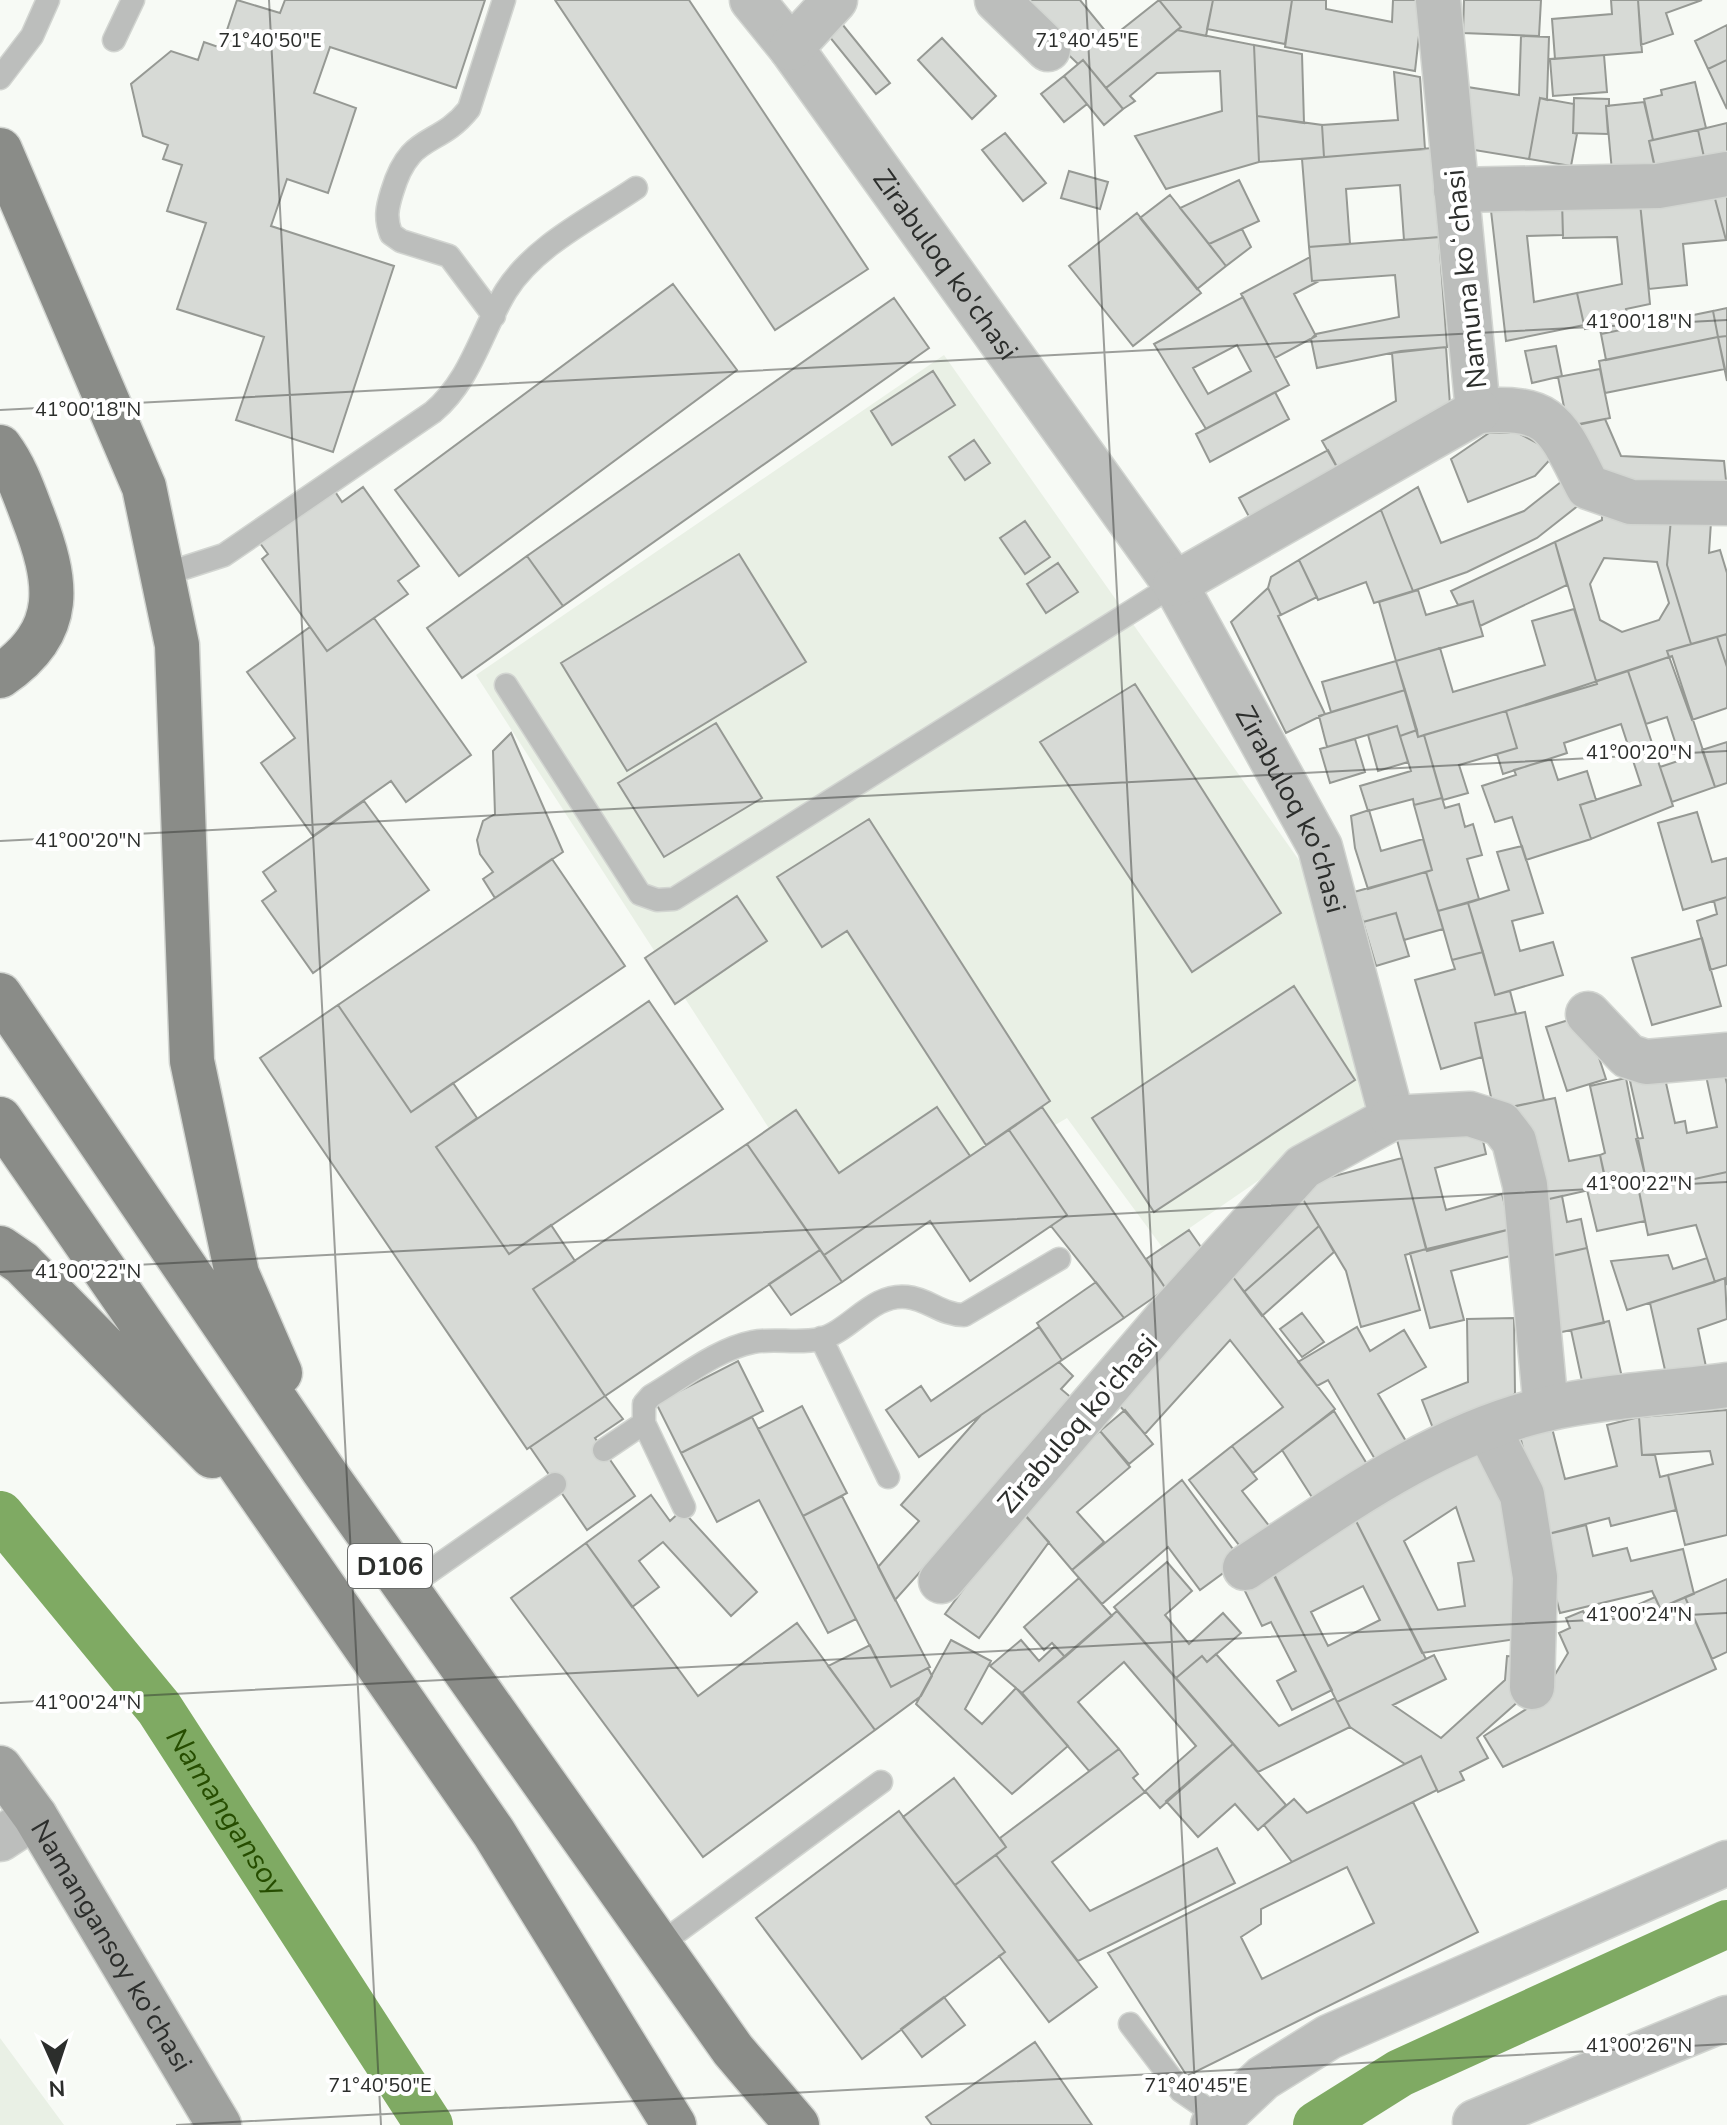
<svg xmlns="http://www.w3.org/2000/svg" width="1727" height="2125" font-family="'Nunito Sans',sans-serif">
<rect width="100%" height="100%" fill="#f7faf5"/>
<path fill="#e9f0e5" d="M944,355l378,538 52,208 -212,146 -95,-129 -220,131 -371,-574z
M0,2038l64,87h-64z"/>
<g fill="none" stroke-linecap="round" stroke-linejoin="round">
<g stroke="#7faa63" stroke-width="48">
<path id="s1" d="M0,1515l159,193 270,417"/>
<path d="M1317,2125l83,-52 327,-149"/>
</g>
</g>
<path fill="#d7dad6" stroke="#969994" stroke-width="2" fill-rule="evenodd" d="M237,0l43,13 5,-13h200l-29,88 -126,-41 -16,46 42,15 -28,85 -41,-14 -16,47 123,40 -61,186 -97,-32 28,-83 -87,-28 29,-86 -39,-12 15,-46 -19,-6 5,-14 -25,-9 -12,-52 40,-33 27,9 6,-18 17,6z
M555,0h134l179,269 -93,61z
M1012,0h68l31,38 48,-38 22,27 -75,61 -23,-28 -5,4z
M1159,0h54l-7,36 -29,-6 4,-3z
M1213,0h79l-7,44 -78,-15z
M1292,0h34v9l66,13 1,-22h30l-8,71 -130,-24z
M1464,0h77l-2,36 -76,-3z
M1611,0h27l4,52 -87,7 -3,-40 60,-5z
M1638,0h64l-36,13 7,21 -32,11z
M838,19l52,64 -14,11 -52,-64z
M1727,25v35l-19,9 -13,-28z
M1177,30l77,15 5,117 -93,27 -31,-53 87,-25 -2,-40 -63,2 -27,23 5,5 -12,8 -17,-21z
M1521,36l28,1 -2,63 -7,-2 -11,61 -73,-12 11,-60 52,8z
M942,38l54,58 -24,23 -54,-59z
M1254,45l48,9 2,69 -47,-7z
M1604,55l3,37 -54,4 -3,-37z
M1083,60l40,49 -19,16 -40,-49z
M1727,60v49l-19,-40z
M1394,72l26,5 5,72 -101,8 -2,-32 76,-5z
M1064,76l23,28 -23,18 -23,-28z
M1695,82l11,46 -53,12 -9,-41 18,-4 -1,-5z
M1540,98l34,6 -1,29 4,1 -6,32 -42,-7z
M1574,98l35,1v7h-3l2,28 -35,-1z
M1644,102l9,38 -4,1 6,26 -43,4 -6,-65z
M1257,116l65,9 2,32 -65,5z
M1727,123v38l-21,5 -8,-36z
M1698,130l8,36 -51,3 -6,-28z
M1005,133l41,50 -23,18 -41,-51z
M1432,148l7,89 -35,3 -4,-55 -54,4 4,55 -41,3 -7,-88z
M1069,171l39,11 -8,27 -39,-11z
M1239,180l20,41 -50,23 -29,-36z
M1727,191v49h-1l-12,-45z
M1170,195l56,71 -29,23 -57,-71z
M1714,195l12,45 -43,4 4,41 -38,4 -9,-86z
M1562,200l1,35 -36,1 7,66 43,-9 7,32 -78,16 -16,-139z
M1562,200l78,3 10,101 -24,5 4,19 -29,6 -2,-8 -14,3 -8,-36 45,-9 -5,-47 -54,1z
M1137,213l64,80 -68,53 -64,-80z
M1242,229l9,18 -25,19 -17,-22z
M1439,237l8,110 -46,4 -84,17 -6,-29 5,-5 83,-17 -4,-42 -83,6 -3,-34z
M1310,257l2,24h7l-25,13 22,42 -41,22 -34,-64z
M673,284l64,86 -278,206 -64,-86z
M1243,297l46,88 -83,44 -52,-85zM1237,345l14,26 -43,23 -15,-26z
M894,298l35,50 -366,258 -36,-50z
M1727,308v28l-9,1 -5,-26z
M1713,311l5,26 -112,23 -5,-26z
M1727,336v45l-9,-44z
M1718,337l7,32 -120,24 -6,-32z
M1556,346l6,30 -30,7 -7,-32z
M1446,347l5,72 -108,59 -21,-37 74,-40 -4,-48z
M1600,369l10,49 -42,9 -10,-50z
M933,371l22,34 -63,40 -21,-34z
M1275,392l14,27 -79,43 -14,-28z
M1605,419l16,37 103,5 3,29 -120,-5 -33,-60z
M1489,433h29l38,20 -21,23 -67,26 -17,-43z
M974,440l16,23 -25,17 -16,-23z
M1328,450l15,28 -89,48 -15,-28z
M1571,474l13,27 -47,37 -70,34 -54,19 -32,-81 37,-23 23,56 83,-32z
M332,487l10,15 21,-15 56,79 -21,15 10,13 -81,57 -65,-92 6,-5 -11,-15z
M1381,510l32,81 -39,12 -8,-21 -48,18 -19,-40z
M1602,512l69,7 -4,46 24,79 -24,7 2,6 -73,24 -41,-139 47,-22zM1604,558l53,4 12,41 -10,17 -37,12 -22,-12 -10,-36z
M1671,519l40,3 -2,31 11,-3 7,23v61l-36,10 -24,-79z
M1025,521l25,36 -25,17 -25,-36z
M1555,542l12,43 -87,41 -7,-25 -15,4 -7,-14z
M739,554l67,108 -179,109 -66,-108z
M527,556l36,50 -101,72 -35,-50z
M1299,560l18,37 -36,18 -13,-27 3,-11z
M1058,563l20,29 -32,21 -19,-29z
M1268,588l13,27 -3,1 47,98 -39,19 -55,-111z
M1418,590l8,25 47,-14 10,35 -87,25 -17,-59z
M1574,609l23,75 -179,53 -22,-76 44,-13 13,44 92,-27 -13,-44z
M374,618l97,137 -65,47 -15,-21 -78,55 -52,-73 34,-25 -48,-66 63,-45 17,24z
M1727,634v33l-10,-30z
M1717,637l10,30v41l-35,12 -25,-69z
M1672,656l43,131 -43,15 -12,-35 21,-7 -14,-43 -21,7 -18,-53z
M1396,661l9,29 -74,22 -9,-30z
M1628,671l45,135 -82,33 -11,-34 61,-20 -20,-61 -57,19 3,10 -64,21 -6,-20 20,-6 -11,-37z
M1135,684l146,229 -89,59 -152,-230z
M1405,690l12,40 -17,6 -3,-10 -70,21 -8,-31z
M1506,711l11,37 -58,17 9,28 -25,7 -19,-65z
M716,723l46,75 -98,59 -46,-74z
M1397,726l11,36 -30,9 -10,-36z
M1417,730l1,7 6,-2 18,63 -28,7 -1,-6 -45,12 -8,-25 51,-15 -11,-35z
M511,733l52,119 -68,46 -12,-19 10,-7 -13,-18 -3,-14 6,-19 12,-7 -2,-63z
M1355,739l10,33 -35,11 -10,-34z
M1727,742v41l-12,4 -13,-37z
M1551,759l7,21 29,-9 9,29 -16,5 11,34 -65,21 -14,-43 -17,5 -13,-36 34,-11 -2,-5z
M1442,798l3,10 14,-4 6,23 8,-3 9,31 -15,4 12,40 -41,12 -12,-39 6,-2 -18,-65z
M364,801l65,89 -116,83 -51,-72 14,-10 -13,-19z
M1369,810l12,41 42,-12 9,31 -64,19 -13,-41 -4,-32z
M1697,812l15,50 15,-4v39l-44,13 -25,-87z
M869,819l181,282 -64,44 -139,-214 -25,16 -45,-70z
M1522,846l21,67 -31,8 8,30 33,-9 10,33 -68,20 -27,-92 41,-13 -12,-38z
M552,859l73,107 -214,146 -73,-107z
M1426,872l17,57 -39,11 -8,-27 -33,9 -9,-30z
M737,896l30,45 -92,63 -30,-46z
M1727,897v68l-17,5 -13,-49 20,-7 -3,-13z
M1468,903l15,49 -31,8 -14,-49z
M1396,913l13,43 -33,10 -13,-44z
M1702,938l19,68 -69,19 -20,-67z
M1483,952l12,43 15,-4 6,23 -41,9 7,34 -41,12 -26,-89 40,-11 -3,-9z
M1294,986l61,94 -201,132 -62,-94z
M649,1001l74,108 -214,145 -73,-107z
M338,1005l73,107 42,-29 24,35 -41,29 73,107 42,-29 24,36 -42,28 72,107 -78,53 -267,-391z
M1525,1012l19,88 -50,11 -19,-88z
M1585,1015l21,64 -39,12 -21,-64z
M1723,1067l4,17v88l-88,19 -3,-14 9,-2 -9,-36 7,-1 -13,-57 34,-7 11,49 10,-2 2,12 30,-6 -12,-56z
M1626,1078l19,97 -39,9 -6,-29 5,-2 -15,-67z
M1555,1098l14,63 31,-6 7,31 -71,16 -21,-96z
M937,1107l33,49 -146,99 -77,-111 49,-34 43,63z
M1042,1107l124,182 -42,29 -73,-92 16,-11 -58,-85z
M1009,1130l58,85 -97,66 -40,-60 -88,61 -18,-27z
M1429,1131l53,5 4,18 -51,14 11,42 56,-16 9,35 -84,22 -30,-111z
M747,1144l73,106 -215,146 -72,-107z
M1402,1158l24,91 -21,6 15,55 -59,17 -15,-56 -45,-75 3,-12z
M1727,1172v113l-2,-7 -10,4 -19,-57 -48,10 -9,-44z
M1636,1177l9,44 -48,10 -10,-41z
M1301,1196l18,30 -75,66 -11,-15z
M1562,1196l5,26 14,-3 6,29 -44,10 -7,-56z
M1319,1226l15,26 -72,64 -18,-24z
M1511,1229l7,25 -67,17 13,49 -34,8 -20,-75z
M1189,1230l21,30 -44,29 -20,-30z
M1587,1248l17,75 -47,10 -16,-75z
M820,1250l22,32 -51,33 -22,-31z
M1668,1255l5,14 34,-11 8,24 -88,28 -16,-49z
M1233,1277l102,132 -82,64 -21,-27 51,-39 -53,-67 -85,94 -27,-30z
M1725,1278l2,41 -29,10 10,47 -41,3 -17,-76z
M1096,1282l28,36 -62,42 -25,-37z
M1302,1313l22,29 -22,15 -22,-28z
M1514,1318l1,75 -17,25 -60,23 -16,-41 46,-18 -1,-63z
M1609,1321l15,65 -39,9 -14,-65z
M1039,1327l23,33 -143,97 -33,-47 35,-24 10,15z
M1357,1327l13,24 34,-21 22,37 -48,27 35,59 -31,18 -54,-91 -11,6 -19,-24z
M738,1361l25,50 -82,42 -25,-50z
M1059,1362l14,14 -12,13 13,11 -179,200 -17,-33 41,-46 -18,-16 80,-90z
M605,1396l18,23 -28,19 40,58 -48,34 -57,-83z
M802,1406l45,87 -44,23 -45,-87z
M1125,1410l28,34 -24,20 -29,-33z
M1727,1410v125l-42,10 -17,-70 45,-11 -3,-13 -68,4 -3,-38z
M1334,1411l43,69 -55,33 -40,-63z
M752,1417l104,202 -28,14 -69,-133 -42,22 -36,-69z
M1639,1417l3,38h13l5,22 8,-2 8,35 -65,16 -2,-8 -65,17 -25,-103 32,-8 14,55 52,-13 -10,-41z
M1100,1431l30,36 -53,45 27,30 -32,28 -56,-66z
M1488,1442l37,111 4,84 -107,16 -69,-138zM1456,1507l18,54 -16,2 7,43 -27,4 -34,-69z
M1232,1446l25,33 -15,12 35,45 -28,22 -60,-78z
M1182,1480l59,80 -41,30 -32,-43 -66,57 -30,-34z
M651,1495l19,26 12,-11 75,82 -26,24 -68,-74 -24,19 20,26 -27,20 -46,-64z
M842,1496l88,171 -39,20 -88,-171z
M1021,1511l28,31 -70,96 -34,-24z
M1353,1515l73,144 -89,43 -67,-136zM1363,1586l17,34 -52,26 -17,-34z
M1586,1525l7,31 34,-8 4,13 52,-12 11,45 -34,14 -8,-17 -92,22 -20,-77z
M586,1543l112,153 99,-73 78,107 -172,127 -192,-259z
M1167,1562l25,29 -27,24 24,29 34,-31 18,20 -34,29 -5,-6 -26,22 -62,-71z
M1270,1568l62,122 -40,20 -15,-29 19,-10 -25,-49 -9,4 -21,-43z
M1079,1578l33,38 -47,41 -13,-14 -8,7 -20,-23z
M1727,1579v73l-15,7 -27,-62z
M1655,1597l5,11 25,-11 31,72 -213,98 -19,-31 55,-35 29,-48 -9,-20 11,-5 -4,-10 17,-7 5,9 6,-2 3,5z
M1117,1611l116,133 -73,64 -15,-17 51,-45 -72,-84 -46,40 41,47 -30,22 -67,-78z
M951,1640l40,21 -26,48 17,15 34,-36 52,58 -56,48 -96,-90z
M1021,1640l18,21 16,-15 10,11 -43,36 -32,-27z
M870,1645l21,42 37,-19 4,8 -11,20 -46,34 -47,-64z
M1216,1654l63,72 56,-28 15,29 -92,45 -82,-94 26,-22 5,6z
M1434,1655l12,24 -53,26 48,33 64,-58 2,-24 24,2 -2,34 -52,46 11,20 -28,14 4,8 -26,12 -17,-36 -16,8 -55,-37 -13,-25z
M1233,1744l53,61 -28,25 -23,-26 -37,33 -32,-36z
M1119,1749l19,25 -5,4 12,14 -93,70 38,49 127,-63 18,35 -157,78 -82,-106 10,-8 -6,-9z
M1421,1756l16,34 -145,72 -28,-37 30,-26 13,14z
M954,1778l52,69 -51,38 -52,-68z
M1413,1802l65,130 -291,144 -79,-123zM1347,1867l27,56 -112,56 -21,-42 20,-13v-15z
M899,1811l106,141 -143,107 -106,-141z
M996,1855l101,132 -48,35 -50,-66 6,-4 -50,-67z
M944,1997l21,28 -43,32 -21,-28z
M1035,2042l57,83h-160l-6,-8z"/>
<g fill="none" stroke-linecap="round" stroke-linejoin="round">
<defs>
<path id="lane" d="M114,40l19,-40
M0,78l32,-42 16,-36
M494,316l-45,-60 -48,-15 -10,-7c-6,-16 -4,-26 1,-42 18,-61 45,-43 77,-83l35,-109
M162,575l62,-20 209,-143c38,-32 48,-80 73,-121 29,-46 86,-73 130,-103
M506,685l134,209 17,6 17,-1 501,-315
M821,1338l67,139
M644,1423l40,84
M604,1450l40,-27v-19l7,-8c31,-18 66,-47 102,-54 22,-4 46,2 67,-3 31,-8 52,-46 87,-42 21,2 35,18 57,18l95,-56
M406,1588l149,-104
M659,1945l222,-163
M1130,2024l51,67 38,26"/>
<g id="street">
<path id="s2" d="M752,0l39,48 384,536 145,263 72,271 -89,49 -137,152 -225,262"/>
<path d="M997,0l51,49"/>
<path d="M1438,0l40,411c75,-6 78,14 110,76l43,15 96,1"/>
<path d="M791,48l44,-48"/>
<path d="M1456,190l202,-4 69,-12"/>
<path d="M1175,584l303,-173"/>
<path d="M1588,1014l40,42 18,6 81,-7"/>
<path d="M1392,1118l78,-4 31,10 13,17 11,44 21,224"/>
<path d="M1488,1428l34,67 13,82 -3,110"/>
<path d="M1245,1568c93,-61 190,-133 301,-159 58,-13 121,-16 181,-24"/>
<path d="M0,1839l35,-23"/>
<path d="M1475,2122l252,-104"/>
<path d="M1213,2125l50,-47 66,-41 398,-174"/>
</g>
<g id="secondary">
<path id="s3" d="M0,1768l35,48 184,309"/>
</g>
<path id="primary" d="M0,150l144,337 33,158 15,416 45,213 43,99
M0,447c15,20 23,43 32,67 26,67 35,117 -32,162
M0,995l323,475 410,580 64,75
M0,1119l494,714 180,292
M0,1248l22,15 190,193"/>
</defs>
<use href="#lane" stroke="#d2d5d1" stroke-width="25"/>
<use href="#street" stroke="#d2d5d1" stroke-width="47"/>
<use href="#secondary" stroke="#d2d5d1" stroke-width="47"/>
<use href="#primary" stroke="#d2d5d1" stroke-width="47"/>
<use href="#lane" stroke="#bcbebc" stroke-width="22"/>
<use href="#street" stroke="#bcbebc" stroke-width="44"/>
<use href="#secondary" stroke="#9fa19e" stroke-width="44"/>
<use href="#primary" stroke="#8a8c88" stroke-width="44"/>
</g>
<path fill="none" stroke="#2c2e2c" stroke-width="2" stroke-opacity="0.45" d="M269,0l112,2125M1086,0l111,2125M0,410l1727,-90M0,841l1727,-90M0,1272l1727,-90M0,1703l1727,-90M176,2125l1551,-81"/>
<g text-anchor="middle" stroke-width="8" stroke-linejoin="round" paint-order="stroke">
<rect fill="#fff" stroke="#6b6d6b" stroke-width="2" x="348" y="1544" width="84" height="44" rx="6"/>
<g font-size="26" font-weight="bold" fill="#2c2e2c">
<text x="390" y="1575">D106</text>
</g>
<g font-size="28" fill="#2c2e2c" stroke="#fff">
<text dy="10" stroke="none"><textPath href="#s2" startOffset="328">Zirabuloq ko'chasi</textPath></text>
<text transform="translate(1465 279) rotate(-96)" y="10">Namuna koʻchasi</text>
<text dy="10" stroke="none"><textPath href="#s2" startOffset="976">Zirabuloq ko'chasi</textPath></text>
<text transform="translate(1077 1423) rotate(-49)" y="10">Zirabuloq ko'chasi</text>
<text dy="10" stroke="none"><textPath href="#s3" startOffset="210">Namangansoy ko'chasi</textPath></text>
</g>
<g font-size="30" font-style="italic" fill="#264d00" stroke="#fff">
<text dy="10" stroke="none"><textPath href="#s1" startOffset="374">Namangansoy</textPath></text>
</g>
</g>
<g font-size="20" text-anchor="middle" fill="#2c2e2c" stroke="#fff" stroke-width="8" stroke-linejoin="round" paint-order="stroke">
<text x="270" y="47">71°40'50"E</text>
<text x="1087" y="47">71°40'45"E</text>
<text x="1639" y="328">41°00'18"N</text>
<text x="88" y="416">41°00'18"N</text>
<text x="1639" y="759">41°00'20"N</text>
<text x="88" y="847">41°00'20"N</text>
<text x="1639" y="1190">41°00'22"N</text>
<text x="88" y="1278">41°00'22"N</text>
<text x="1639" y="1621">41°00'24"N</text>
<text x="88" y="1709">41°00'24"N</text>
<text x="1639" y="2052">41°00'26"N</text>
<text x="380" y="2092">71°40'50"E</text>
<text x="1196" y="2092">71°40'45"E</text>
</g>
<g transform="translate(56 2069) rotate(177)" stroke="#ffffff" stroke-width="6" paint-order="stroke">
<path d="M0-6L14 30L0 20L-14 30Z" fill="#2c2e2c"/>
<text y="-12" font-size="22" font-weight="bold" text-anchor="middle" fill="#2c2e2c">N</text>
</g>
</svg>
